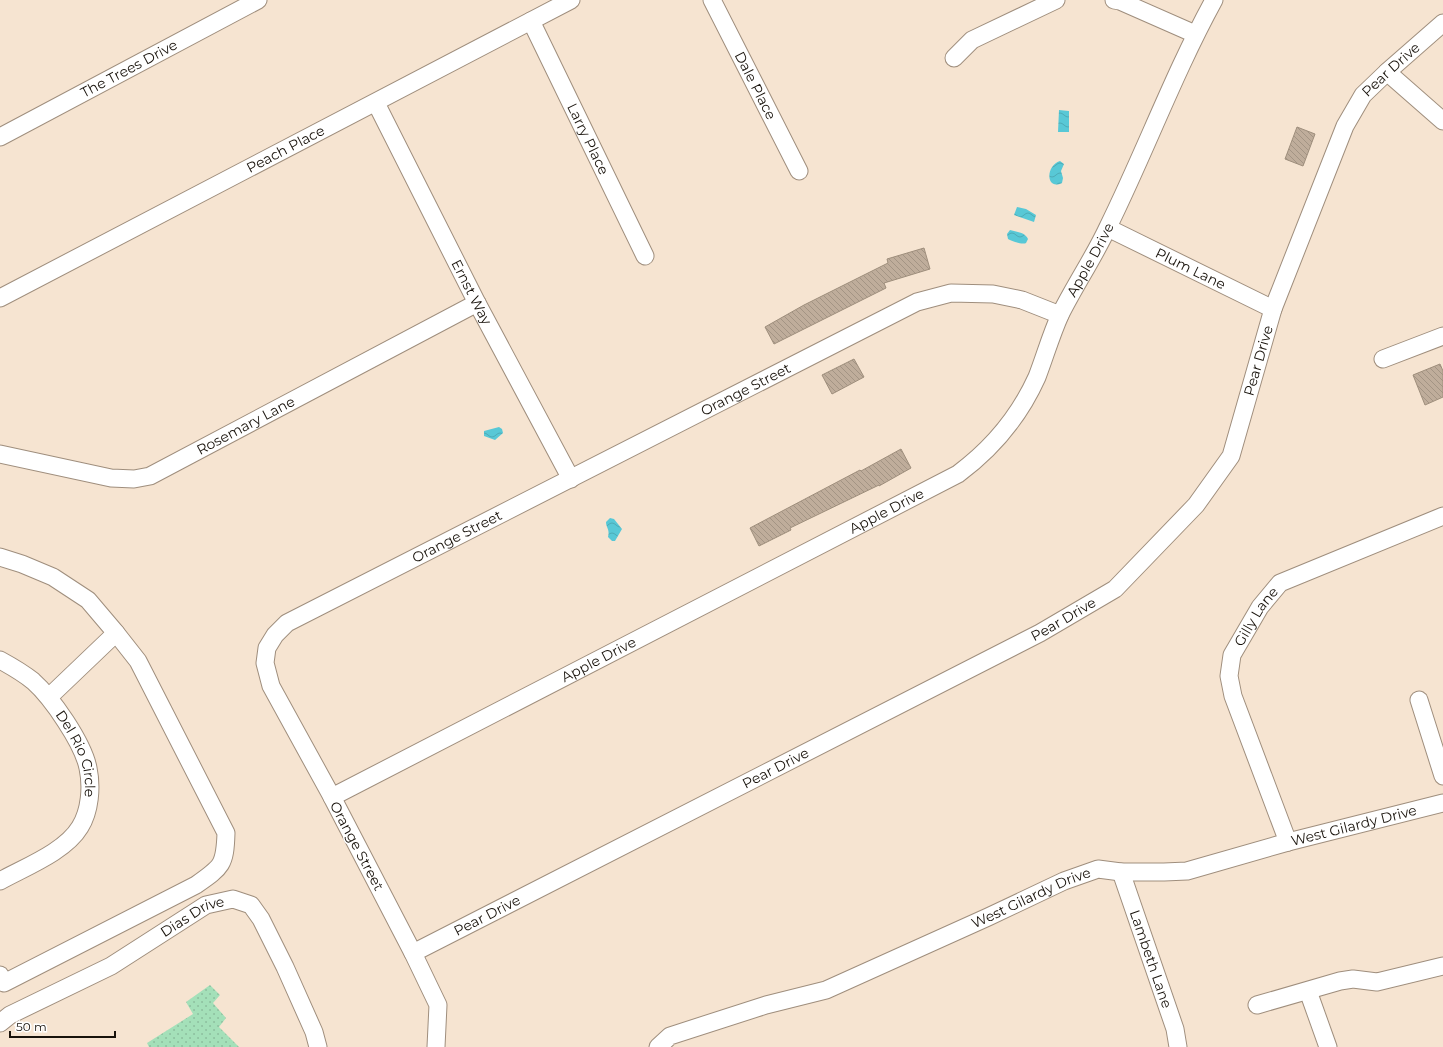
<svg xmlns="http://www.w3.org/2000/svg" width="1443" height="1047" font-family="Montserrat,sans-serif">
<defs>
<pattern id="grass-dots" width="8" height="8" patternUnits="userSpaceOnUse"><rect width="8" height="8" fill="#a4e0b9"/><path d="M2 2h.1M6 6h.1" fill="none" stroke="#8cbf9e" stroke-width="1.8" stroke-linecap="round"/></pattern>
<pattern id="water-waves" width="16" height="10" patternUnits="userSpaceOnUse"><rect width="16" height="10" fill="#58c8d6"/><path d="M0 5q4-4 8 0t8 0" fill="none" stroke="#4cabb6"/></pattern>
<pattern id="building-back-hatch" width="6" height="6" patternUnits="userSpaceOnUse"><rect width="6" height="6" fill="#bfad9b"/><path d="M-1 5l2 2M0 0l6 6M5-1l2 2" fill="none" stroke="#a39484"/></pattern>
</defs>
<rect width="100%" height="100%" fill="#f6e4d1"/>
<path fill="url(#grass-dots)" d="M210,985l10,10 -7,8 13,15 -7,9 20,20h-90l-2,-4 46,-29 -7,-12z"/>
<path fill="url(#water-waves)" d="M1059,110l10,1v21h-11z
M1060,161l4,3 -3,7 2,7 -1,5c-16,8 -17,-17 -2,-22z
M1017,207l9,2 10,6 -2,7 -20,-7z
M1010,230c7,2 15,2 18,9l-2,4c-4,2 -14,-2 -18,-4l-1,-5z
M499,427l3,2 1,4 -8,7 -11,-4v-5z
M610,518l4,1 8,10 -7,12h-3l-4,-4c2,-8 -2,-9 -2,-15z"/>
<path fill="url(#building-back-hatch)" stroke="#9e8e7c" d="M1297,127l18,7 -12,32 -18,-7z
M924,248l6,21 -46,14 2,5 -112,56 -9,-17 39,-22 84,-42 -1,-4z
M854,359l10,18 -32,17 -10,-19z
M1440,364l3,7v26l-18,8 -12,-30z
M901,449l10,19 -32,18v-1l-89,43 1,2 -32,16 -9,-18 110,-58 1,1z"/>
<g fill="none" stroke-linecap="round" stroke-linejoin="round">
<defs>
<g id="minor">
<path id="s1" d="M712,0l87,171"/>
<path d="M1114,0l6,1 75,33"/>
<path id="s2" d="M531,21l114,235"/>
<path d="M954,58l18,-18 84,-40"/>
<path d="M1387,72l56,49"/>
<path id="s3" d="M376,103l101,200 94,176"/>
<path id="s4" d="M0,137l258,-137"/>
<path id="s5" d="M1108,228l165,81"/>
<path id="s6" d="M0,298l571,-298"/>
<path d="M1383,359l60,-23"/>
<path id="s7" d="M0,454l111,24 23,1 16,-3 327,-173"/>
<path d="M0,557l22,7 31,13 35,23 28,33"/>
<path id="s8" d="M0,660c11,6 23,13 33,21 19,17 50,62 55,87 4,19 2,43 -8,59 -15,25 -55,40 -80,54"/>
<path d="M1419,700l24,76"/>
<path id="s9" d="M332,797l626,-323c35,-26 61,-57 79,-97 8,-21 14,-42 23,-62 15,-30 34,-58 48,-88 37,-75 66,-154 106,-227"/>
<path id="s10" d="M1288,842l-55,-146 -4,-20 3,-21 28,-48 20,-24 163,-67"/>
<path id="s11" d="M1121,872l54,157 3,18"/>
<path id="s12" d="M413,953l627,-320 75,-44 81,-84 35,-49 42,-147 72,-183 18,-31 24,-23 56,-49"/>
<path d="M0,975l4,8 192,-98c26,-18 29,-20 30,-52l-88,-172 -22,-28 -67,64"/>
<path d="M1308,991l20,56"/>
<path d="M1257,1005l83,-24 13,-2 24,3 66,-16"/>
<path id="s13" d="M0,1023l10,-8 101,-49 95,-61 27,-6 18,6 10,14 24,48 29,65 4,15"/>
<path id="s14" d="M436,1047l2,-42 -25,-52 -81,-156 -61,-111 -6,-23 2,-15 8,-13 12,-12 630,-321 34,-9 42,1 29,6 38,15"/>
<path id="s15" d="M658,1047l12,-11 96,-31 60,-15 162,-73 76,-36 34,-12 23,3h43l23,-1 101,-29 155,-39"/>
</g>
</defs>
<use href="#minor" stroke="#9f8e7d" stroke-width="19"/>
<use href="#minor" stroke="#fff" stroke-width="17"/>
</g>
<g text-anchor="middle" stroke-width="3" stroke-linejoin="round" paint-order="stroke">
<g font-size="14" fill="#18120b" stroke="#fff">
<text dy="5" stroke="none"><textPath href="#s4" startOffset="146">The Trees Drive</textPath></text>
<text dy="5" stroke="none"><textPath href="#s12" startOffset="1391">Pear Drive</textPath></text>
<text dy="5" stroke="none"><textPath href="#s1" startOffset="96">Dale Place</textPath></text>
<text dy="5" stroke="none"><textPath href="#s2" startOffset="131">Larry Place</textPath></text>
<text dy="5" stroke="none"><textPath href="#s6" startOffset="322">Peach Place</textPath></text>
<text dy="5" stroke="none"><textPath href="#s9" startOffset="960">Apple Drive</textPath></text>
<text dy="5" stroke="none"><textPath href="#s5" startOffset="92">Plum Lane</textPath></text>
<text dy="5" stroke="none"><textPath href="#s3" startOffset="212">Ernst Way</textPath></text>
<text dy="5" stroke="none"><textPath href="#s12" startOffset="1067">Pear Drive</textPath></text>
<text dy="5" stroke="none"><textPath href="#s14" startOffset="988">Orange Street</textPath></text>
<text dy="5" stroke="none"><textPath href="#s7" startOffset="261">Rosemary Lane</textPath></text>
<text dy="5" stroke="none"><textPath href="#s9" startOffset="624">Apple Drive</textPath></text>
<text dy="5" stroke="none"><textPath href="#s14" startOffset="664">Orange Street</textPath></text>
<text dy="5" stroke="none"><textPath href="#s10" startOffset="243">Gilly Lane</textPath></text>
<text dy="5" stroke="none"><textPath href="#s12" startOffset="731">Pear Drive</textPath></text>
<text dy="5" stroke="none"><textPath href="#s9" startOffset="300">Apple Drive</textPath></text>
<text dy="5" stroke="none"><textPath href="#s8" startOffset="126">Del Rio Circle</textPath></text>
<text dy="5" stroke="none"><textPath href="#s12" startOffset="407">Pear Drive</textPath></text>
<text dy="5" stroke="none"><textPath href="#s15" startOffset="739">West Gilardy Drive</textPath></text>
<text transform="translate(357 846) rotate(62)" y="5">Orange Street</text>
<text dy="5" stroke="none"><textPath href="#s15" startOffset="404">West Gilardy Drive</textPath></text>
<text dy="5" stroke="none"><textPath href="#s12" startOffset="83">Pear Drive</textPath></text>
<text dy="5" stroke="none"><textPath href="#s13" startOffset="221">Dias Drive</textPath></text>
<text dy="5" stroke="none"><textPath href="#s11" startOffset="92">Lambeth Lane</textPath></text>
</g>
</g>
<path d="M10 1031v6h105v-6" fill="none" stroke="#18120b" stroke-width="2"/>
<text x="16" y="1031" font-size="12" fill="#18120b" stroke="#ffffff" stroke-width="3" paint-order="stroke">50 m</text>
</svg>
